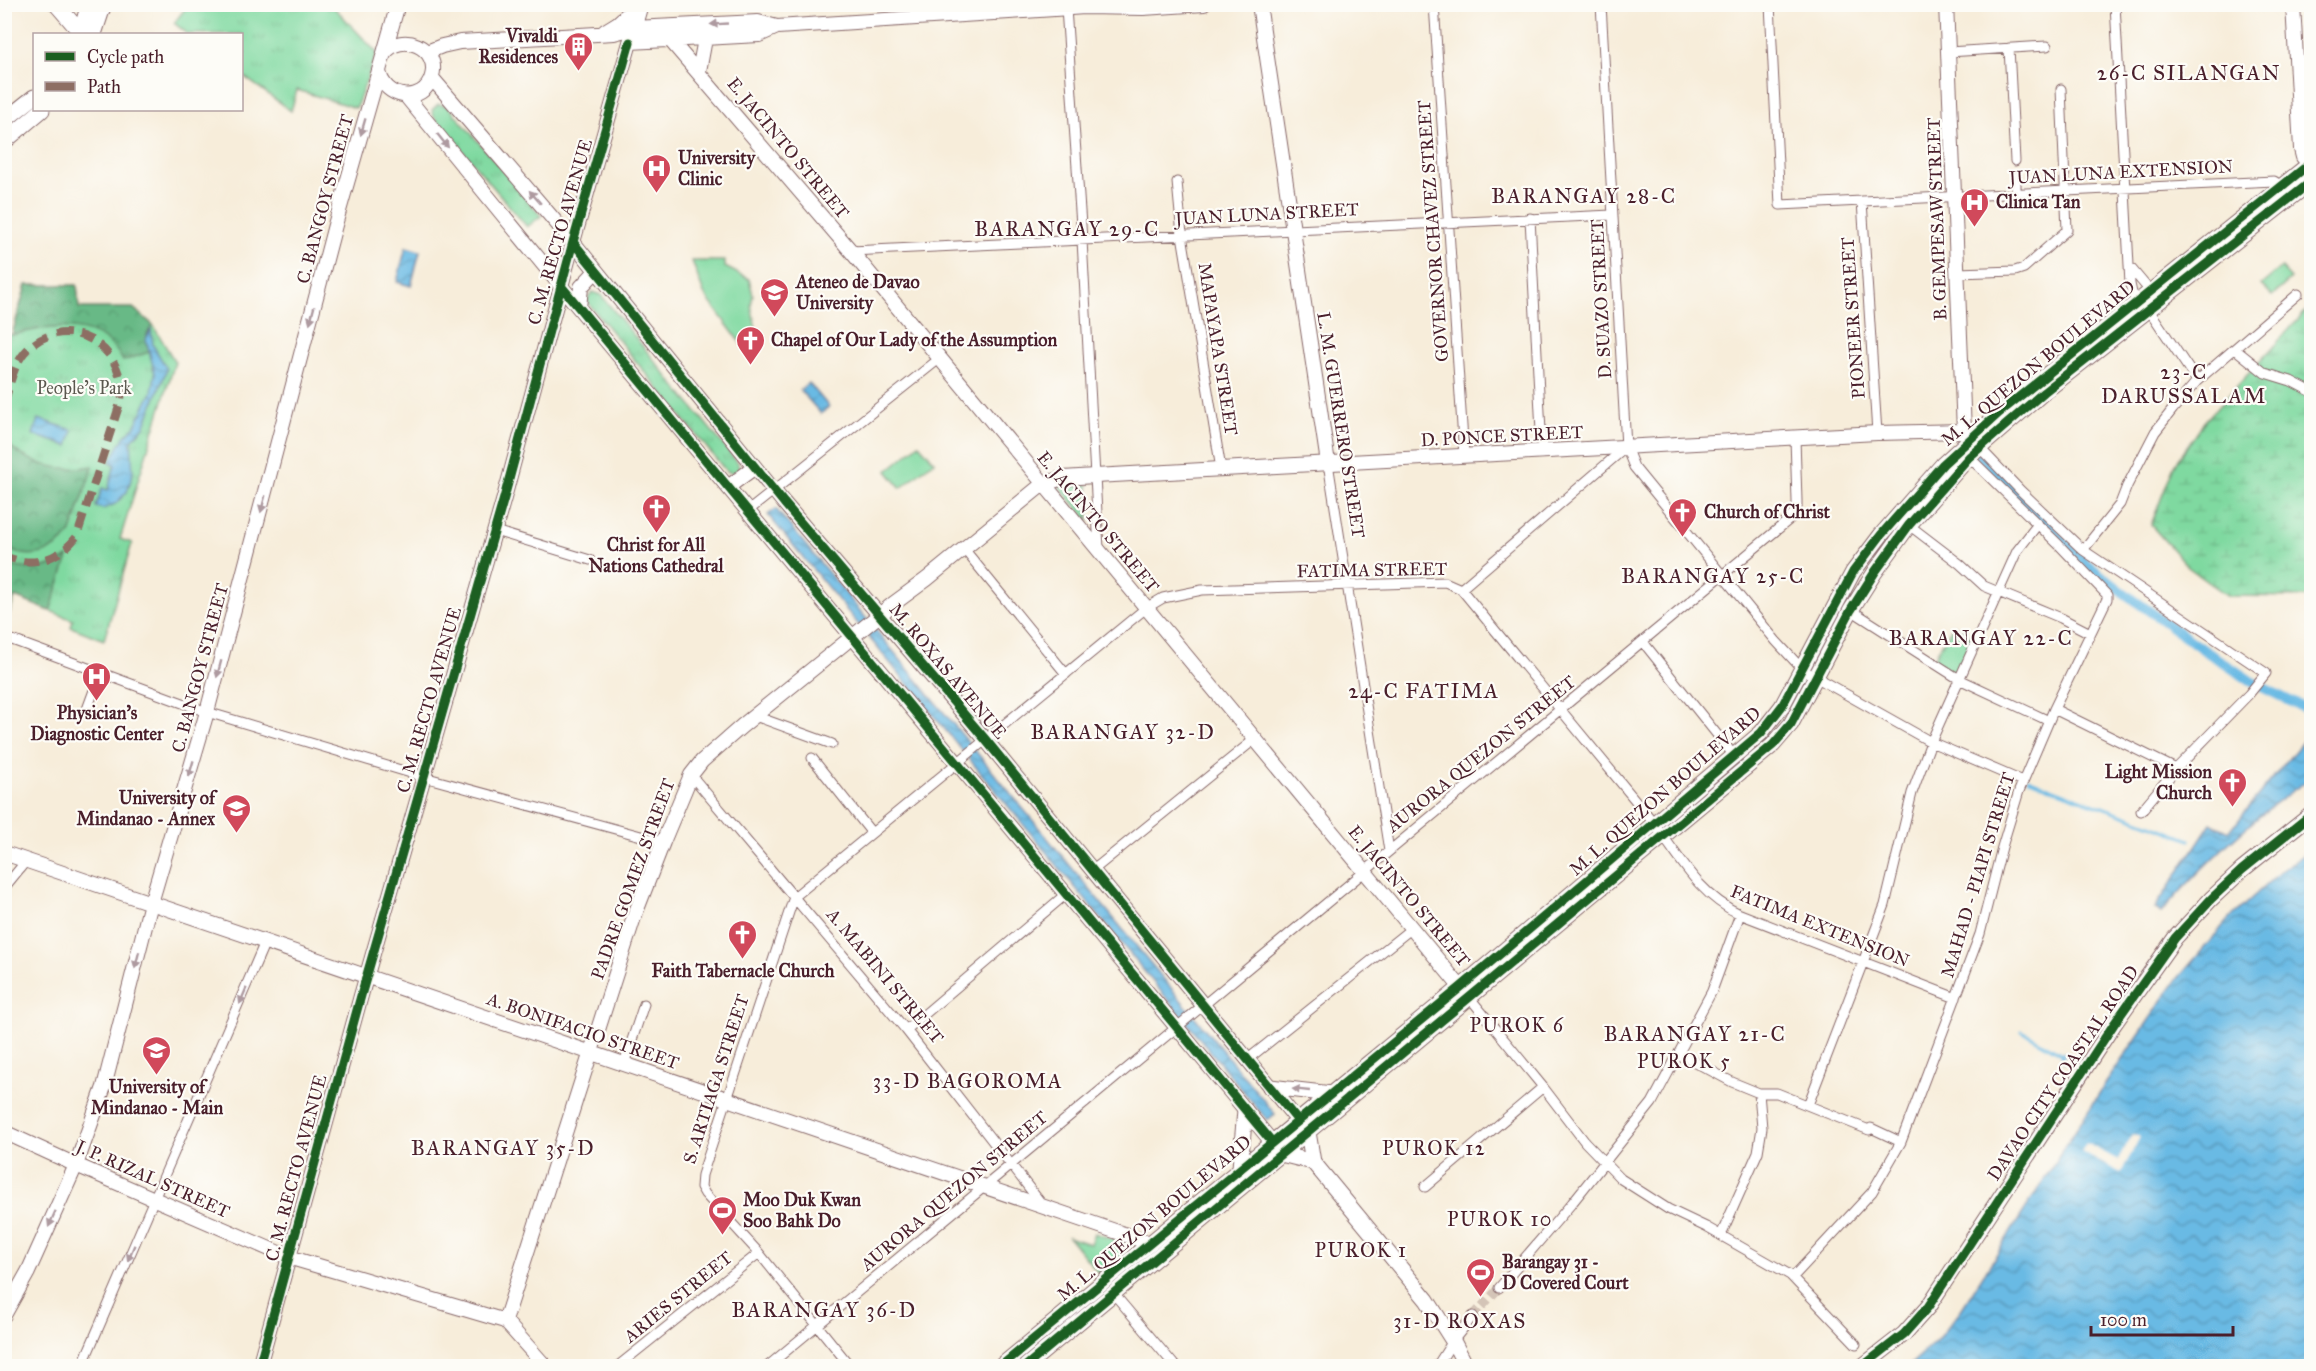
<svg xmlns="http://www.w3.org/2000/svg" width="2316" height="1371" font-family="'IM FELL Great Primer',serif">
<defs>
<pattern id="grass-tufts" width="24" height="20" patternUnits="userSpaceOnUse" patternTransform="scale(1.5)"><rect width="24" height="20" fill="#7fd9a0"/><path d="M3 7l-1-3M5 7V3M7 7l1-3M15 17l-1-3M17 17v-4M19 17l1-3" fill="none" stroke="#6fba8a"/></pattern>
<pattern id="forest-crowns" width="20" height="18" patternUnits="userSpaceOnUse" patternTransform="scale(1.5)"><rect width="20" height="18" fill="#67b986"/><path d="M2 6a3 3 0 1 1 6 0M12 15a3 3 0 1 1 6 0" fill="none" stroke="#57966e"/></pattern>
<pattern id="wetland-marsh" width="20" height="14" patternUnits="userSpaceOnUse" patternTransform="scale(1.5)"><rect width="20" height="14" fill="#7fd9a0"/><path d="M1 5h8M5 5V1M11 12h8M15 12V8" fill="none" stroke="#6fba8a"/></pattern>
<pattern id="water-waves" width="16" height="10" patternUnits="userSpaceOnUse" patternTransform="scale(1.5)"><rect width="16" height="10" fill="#69bae4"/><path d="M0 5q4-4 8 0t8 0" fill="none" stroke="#5897b9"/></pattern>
</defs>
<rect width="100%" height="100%" fill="#fdfcf7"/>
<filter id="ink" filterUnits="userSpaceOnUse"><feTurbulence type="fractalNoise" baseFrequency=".0167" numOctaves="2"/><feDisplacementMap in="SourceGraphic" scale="12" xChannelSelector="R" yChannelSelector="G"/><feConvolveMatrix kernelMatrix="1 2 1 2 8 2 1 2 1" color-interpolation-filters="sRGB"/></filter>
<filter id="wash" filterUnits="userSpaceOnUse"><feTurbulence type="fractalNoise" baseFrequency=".008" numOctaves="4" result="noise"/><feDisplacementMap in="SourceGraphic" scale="24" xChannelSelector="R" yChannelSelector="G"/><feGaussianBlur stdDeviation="1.35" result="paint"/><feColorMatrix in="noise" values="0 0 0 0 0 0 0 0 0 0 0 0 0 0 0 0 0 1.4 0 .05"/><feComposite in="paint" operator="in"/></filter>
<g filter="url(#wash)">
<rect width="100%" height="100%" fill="#f7edda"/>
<path fill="url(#grass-tufts)" stroke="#647c66" stroke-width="1.5" d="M188,5h144l45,48 -21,55 -59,-18 -6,21 -49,-36v-41h-54l-14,-11z
M438,104l10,2 93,110 -14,11 -93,-110 -2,-7z
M26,285h51l2,23h54l20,17 22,37 -55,177 12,4 -28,97 -33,-13 2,-7 -58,-23 -10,28v-292l7,2z
M592,292l9,3 137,168 1,7 -4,4 -9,-3 -137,-167 -2,-5z
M1088,484l1,37 -31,-35z
M1094,1233l32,10 2,4 -2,7 -27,20 -30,-37 21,7z"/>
<path fill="url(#forest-crowns)" stroke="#586c58" stroke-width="1.5" d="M26,285h51l2,23h54l20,17 -6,9 2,18 -26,9c-21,-43 -72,-36 -111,-26z
M5,441c23,24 56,32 88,25l-22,66c-16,22 -42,30 -66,15z
M68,557l-18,54 -35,-14 -10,28v-62c22,10 43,6 63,-6z"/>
<path fill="url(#wetland-marsh)" stroke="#647c66" stroke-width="1.5" d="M2308,309l4,3 -1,285 -83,-1 -40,-29 -37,-42 23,-60 30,-43z"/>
<path fill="#7fd9a0" stroke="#647c66" stroke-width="1.5" d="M692,261h33v6l24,12 4,16 -2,10 7,33 -13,11 -41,-55z
M2281,268l10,11 -19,17 -11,-11z
M919,444l15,17 -33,27 -14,-17z
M1953,625l24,14 -22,36 -23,-14z"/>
<path fill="url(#water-waves)" stroke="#5a6c88" stroke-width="1.5" d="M406,247l14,4 -9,35 -14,-4z
M151,329l2,16 14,24 -23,58 -13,14 2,32 -6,19 -12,12 -12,5 -7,-2 6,-19 6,2 7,-26 -5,-2 14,-25 10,-10 18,-35 3,-18 -9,-35z
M809,383l20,24 -8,7 -21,-24z
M38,419l35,11 -5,16 -35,-11z
M776,509l499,605 -8,6 -499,-605z
M2311,731v47c-57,38 -105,83 -150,135l-6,-5 56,-85 18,9z
M2311,849v517h-402l28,-26 24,-30 143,-224 71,-104 53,-62 52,-48z"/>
<path fill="#f7edda" d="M2133,1134l7,3 -19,36 -40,-21 5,-9 32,17z"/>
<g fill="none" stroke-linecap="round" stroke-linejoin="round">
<path stroke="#69bae4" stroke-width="3" d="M2028,779c54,22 109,39 162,61
M2022,1031l38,22 8,1
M2060,1053l4,8"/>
<path stroke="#69bae4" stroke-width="10" d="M1980,456l104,106 36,28 84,60 50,33 58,29"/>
</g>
</g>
<g filter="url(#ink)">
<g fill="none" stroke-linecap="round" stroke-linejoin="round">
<path stroke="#d4c4b7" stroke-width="9" stroke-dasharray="9 4.5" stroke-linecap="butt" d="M1473,1316l26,-28"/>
<defs>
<path id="street" d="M1434,4l30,452
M1601,4l25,443 8,20 142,174 27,29 128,72 91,39
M1770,4l10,201 494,-24 8,5
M2115,4l15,280 2,9 5,8
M1066,8l16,232 17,309
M2009,48l6,113
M1948,52l99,-6
M2016,176v18
M1177,182l5,53 39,234
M1862,201l15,232
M1530,218l12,233
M851,251l761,-36
M2129,266l21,25
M1958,273l57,-2 9,-3 43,-38 -6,-141
M2149,310l48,71
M2235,349l30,24 26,8 21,11
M1980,448l41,43 62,59 183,123 -17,21 -73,75 -35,42
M1328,463l61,388
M748,511l191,-152
M1909,525l51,39 24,22 77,32 29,15
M495,531l95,29
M964,549l102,125
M2083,550l37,-46 7,-18 28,-54 18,-23 24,-28 101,-87
M1461,589l164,-141
M1851,610l108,69 90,42
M4,637l203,75 217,65 239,65
M1643,642l92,115
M2054,709l122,60
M86,712l14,-38
M755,716l77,28
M812,758l59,74
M691,775l215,255 138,177
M1092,871l163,-132
M4,888l22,-27
M794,897l352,-289 17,-10 39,-8 243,-8 16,7c61,74 122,148 184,223 30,36 50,82 95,102l216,84
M794,897l-92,278 -1,12 4,7 54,59 91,113
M1470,998l73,89 42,55 36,37 47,30 38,18 84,48 66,69
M906,1030l160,-136
M1680,1054l52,28 27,11h18l92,37 2,-2 30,14
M1248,1059l164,-131
M624,1064l20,-60
M1808,1105l77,-200 27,-112 19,-51 86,-191 21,-27
M1425,1187l118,-100
M1721,1235l37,-83 4,-24 -3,-35
M1793,1277l79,-85 29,-50 79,-208 22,-87 17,-56 35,-82 53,-110v-4l-48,-50 -92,-90
M1499,1288l73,-85 80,-100 60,-112 28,-77
M1114,1294l61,72
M82,1366l183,-424
M618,1366l141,-113
M768,1366l1022,-847 7,-11v-7l-2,-63
M1437,1366l16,-25 20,-25"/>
<path id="secondary" d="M1259,4l69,459
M1946,4l18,427
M2293,4l8,145 2,8 6,7
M605,31l13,-8 21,-19
M671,41l180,210 616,744
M630,42l129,-7 18,-8
M427,52l15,-6 18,-4 154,-9 20,-5 124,-6 19,5 308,-20 58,1 61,-4
M379,71c4,28 45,35 53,5 8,-28 -31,-46 -48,-22
M699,71l6,-32
M432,78l141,164 211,261 201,236 313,382
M406,96l168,206 698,840
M579,308l2,-21 15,-16
M728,487l27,-20
M4,853l1146,390
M4,1132l72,33 212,92 217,64 40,45
M4,1315l24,-43 48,-107 28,-78 47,-184 56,-191 128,-487 63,-221
M505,1321l129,-404 29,-75 28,-67 11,-14 40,-35 151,-122 34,-25 116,-95 20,-6 32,-2 782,-43 87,-2
M259,1366l103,-374 142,-494 69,-256 68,-238"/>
<path id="primary" d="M56,4l26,30
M80,34l9,-30
M94,34l10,-30
M4,121l30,-24
M4,142l38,-32
M1270,1087l62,7
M1302,1125l6,7 5,30 114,138 26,41 13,25
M1277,1149l4,5 32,8
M1240,1168l5,-58
M1001,1366l460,-379 300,-254 21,-27 71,-134 28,-37 62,-71 56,-51 313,-251
M1026,1366l747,-621 18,-21 60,-114 24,-38 34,-47 60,-68 75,-65 268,-211
M1863,1366l41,-32 24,-27 186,-283 61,-86 36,-39 31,-29 70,-56"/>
</defs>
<use href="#street" stroke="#876768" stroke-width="11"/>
<use href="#secondary" stroke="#876768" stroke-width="16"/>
<use href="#primary" stroke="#876768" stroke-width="17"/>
<use href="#street" stroke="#fff" stroke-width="9"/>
<use href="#secondary" stroke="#fff" stroke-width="14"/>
<use href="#primary" stroke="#fff" stroke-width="15"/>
<path stroke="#8d6e63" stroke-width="8" stroke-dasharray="15 8" stroke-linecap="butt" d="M4,404c6,-18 9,-38 21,-52 39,-43 103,-7 96,48l-44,136c-18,24 -44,32 -73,20"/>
<defs>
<path id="cycleway" d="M573,242l211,261 201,236 313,382
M561,286l711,856
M259,1366l103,-374 142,-494 69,-256 57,-200
M1001,1366l460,-379 300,-254 21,-27 71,-134 28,-37 62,-71 56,-51 313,-251
M1026,1366l747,-621 18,-21 60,-114 24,-38 34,-47 60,-68 75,-65 268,-211
M1863,1366l41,-32 24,-27 186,-283 61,-86 36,-39 31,-29 70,-56"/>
</defs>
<use href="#cycleway" stroke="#fdfcf7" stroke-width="13"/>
<use href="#cycleway" stroke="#1b5e20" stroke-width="9"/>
</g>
<defs><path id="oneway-solid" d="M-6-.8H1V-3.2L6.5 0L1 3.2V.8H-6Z" transform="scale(1.5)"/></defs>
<g fill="#ae9aa0">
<use href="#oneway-solid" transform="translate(719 24) rotate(177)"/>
<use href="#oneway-solid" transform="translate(363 127) rotate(106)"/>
<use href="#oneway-solid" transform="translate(443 141) rotate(51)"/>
<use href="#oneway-solid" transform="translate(535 197) rotate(-131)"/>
<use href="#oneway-solid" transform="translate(312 315) rotate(105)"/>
<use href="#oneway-solid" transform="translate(263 504) rotate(105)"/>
<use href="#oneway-solid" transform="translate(219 669) rotate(105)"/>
<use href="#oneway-solid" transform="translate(191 769) rotate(106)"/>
<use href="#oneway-solid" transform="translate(137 960) rotate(104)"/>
<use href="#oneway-solid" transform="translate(243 996) rotate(113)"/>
<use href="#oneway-solid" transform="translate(1301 1090) rotate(-174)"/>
<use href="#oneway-solid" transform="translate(52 1219) rotate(114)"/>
<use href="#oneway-solid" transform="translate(131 1253) rotate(113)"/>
</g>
</g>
<defs>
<symbol id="building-pin" viewBox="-11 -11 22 30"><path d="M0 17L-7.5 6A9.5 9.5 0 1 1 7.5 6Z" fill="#d1495b" stroke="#fdfcf7"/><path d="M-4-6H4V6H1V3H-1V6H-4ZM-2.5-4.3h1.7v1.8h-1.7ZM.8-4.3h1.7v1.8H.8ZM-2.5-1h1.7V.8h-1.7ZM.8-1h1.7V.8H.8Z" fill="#fff"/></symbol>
<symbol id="hospital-pin" viewBox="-11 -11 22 30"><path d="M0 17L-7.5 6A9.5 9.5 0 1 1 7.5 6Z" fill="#d1495b" stroke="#fdfcf7"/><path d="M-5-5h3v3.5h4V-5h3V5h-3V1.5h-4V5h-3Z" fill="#fff"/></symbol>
<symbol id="university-pin" viewBox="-11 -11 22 30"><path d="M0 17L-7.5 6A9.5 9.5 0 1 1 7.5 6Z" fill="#d1495b" stroke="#fdfcf7"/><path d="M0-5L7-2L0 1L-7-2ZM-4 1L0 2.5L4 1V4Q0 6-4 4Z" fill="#fff"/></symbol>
<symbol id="church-pin" viewBox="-11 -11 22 30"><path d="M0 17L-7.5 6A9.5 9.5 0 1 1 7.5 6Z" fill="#d1495b" stroke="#fdfcf7"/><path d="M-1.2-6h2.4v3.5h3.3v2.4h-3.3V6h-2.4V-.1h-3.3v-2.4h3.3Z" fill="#fff"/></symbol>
<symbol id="stadium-pin" viewBox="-11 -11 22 30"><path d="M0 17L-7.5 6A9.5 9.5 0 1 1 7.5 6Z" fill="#d1495b" stroke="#fdfcf7"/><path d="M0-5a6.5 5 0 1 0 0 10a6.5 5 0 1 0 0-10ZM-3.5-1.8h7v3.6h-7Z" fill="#fff"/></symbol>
</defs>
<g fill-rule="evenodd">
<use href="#building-pin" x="562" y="30" width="33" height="45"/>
<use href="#hospital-pin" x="640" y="152" width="33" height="45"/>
<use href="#hospital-pin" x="1958" y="186" width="33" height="45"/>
<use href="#university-pin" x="758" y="276" width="33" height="45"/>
<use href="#church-pin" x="734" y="324" width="33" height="45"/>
<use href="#church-pin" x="640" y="492" width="33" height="45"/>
<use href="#church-pin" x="1666" y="496" width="33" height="45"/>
<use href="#hospital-pin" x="80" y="660" width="33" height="45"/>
<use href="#church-pin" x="2216" y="766" width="33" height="45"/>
<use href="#university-pin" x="220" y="792" width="33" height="45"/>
<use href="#church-pin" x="726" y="918" width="33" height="45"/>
<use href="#university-pin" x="140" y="1034" width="33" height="45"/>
<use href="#stadium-pin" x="706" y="1194" width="33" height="45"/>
<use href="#stadium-pin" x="1464" y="1256" width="33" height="45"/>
</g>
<g text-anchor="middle" stroke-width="4.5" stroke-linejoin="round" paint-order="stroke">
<g font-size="18" font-weight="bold" fill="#4a1f2b" stroke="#fdfcf7" text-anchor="start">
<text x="558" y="42" text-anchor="end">Vivaldi<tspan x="558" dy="21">Residences</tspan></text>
<text x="678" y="164">University<tspan x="678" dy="21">Clinic</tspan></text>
<text x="1996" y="208">Clinica Tan</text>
<text x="796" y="288">Ateneo de Davao<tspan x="796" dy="21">University</tspan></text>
<text x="771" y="346">Chapel of Our Lady of the Assumption</text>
<text x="1704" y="518">Church of Christ</text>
<text x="656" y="551" text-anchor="middle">Christ for All<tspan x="656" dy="21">Nations Cathedral</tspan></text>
<text x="97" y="719" text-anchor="middle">Physician's<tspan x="97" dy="21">Diagnostic Center</tspan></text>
<text x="2212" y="778" text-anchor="end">Light Mission<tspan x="2212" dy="21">Church</tspan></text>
<text x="215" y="804" text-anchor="end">University of<tspan x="215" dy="21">Mindanao - Annex</tspan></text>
<text x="743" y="977" text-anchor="middle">Faith Tabernacle Church</text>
<text x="157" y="1093" text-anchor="middle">University of<tspan x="157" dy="21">Mindanao - Main</tspan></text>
<text x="743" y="1206">Moo Duk Kwan<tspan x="743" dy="21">Soo Bahk Do</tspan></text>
<text x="1502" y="1268">Barangay 31 -<tspan x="1502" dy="21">D Covered Court</tspan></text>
</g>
<g font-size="18" fill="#4a1f2b" stroke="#fdfcf7">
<text transform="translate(788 148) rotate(50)" y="6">E. JACINTO STREET</text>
<text transform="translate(2121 172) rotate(-3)" y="6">JUAN LUNA EXTENSION</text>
<text transform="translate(325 199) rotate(-75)" y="6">C. BANGOY STREET</text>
<text transform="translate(1267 214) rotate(-3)" y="6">JUAN LUNA STREET</text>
<text transform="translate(1937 219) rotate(-92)" y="6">B. GEMPESAW STREET</text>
<text transform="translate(1433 231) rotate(-94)" y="6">GOVERNOR CHAVEZ STREET</text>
<text transform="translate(560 232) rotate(-74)" y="6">C. M. RECTO AVENUE</text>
<text transform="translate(1601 299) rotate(-93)" y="6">D. SUAZO STREET</text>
<text transform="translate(1853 318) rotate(-94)" y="6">PIONEER STREET</text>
<text transform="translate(1218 349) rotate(81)" y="6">MAPAYAPA STREET</text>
<text transform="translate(2038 363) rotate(-40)" y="6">M. L. QUEZON BOULEVARD</text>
<text transform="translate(1341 425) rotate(81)" y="6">L. M. GUERRERO STREET</text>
<text transform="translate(1502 436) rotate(-3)" y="6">D. PONCE STREET</text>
<text transform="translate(1098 522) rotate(50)" y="6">E. JACINTO STREET</text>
<text transform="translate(1372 570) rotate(-1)" y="6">FATIMA STREET</text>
<text transform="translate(200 668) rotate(-75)" y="6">C. BANGOY STREET</text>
<text transform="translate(948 671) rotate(50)" y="6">M. ROXAS AVENUE</text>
<text transform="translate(429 700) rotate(-74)" y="6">C. M. RECTO AVENUE</text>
<text transform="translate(1481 754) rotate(-39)" y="6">AURORA QUEZON STREET</text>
<text transform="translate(1665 791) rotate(-41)" y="6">M. L. QUEZON BOULEVARD</text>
<text transform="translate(1978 875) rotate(-73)" y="6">MAHAD - PIAPI STREET</text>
<text transform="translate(633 879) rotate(-70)" y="6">PADRE GOMEZ STREET</text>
<text transform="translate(1409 896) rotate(50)" y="6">E. JACINTO STREET</text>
<text transform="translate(1820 926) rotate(22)" y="6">FATIMA EXTENSION</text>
<text transform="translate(885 976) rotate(50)" y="6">A. MABINI STREET</text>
<text transform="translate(583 1031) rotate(19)" y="6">A. BONIFACIO STREET</text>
<text transform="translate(2063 1073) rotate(-56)" y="6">DAVAO CITY COASTAL ROAD</text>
<text transform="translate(716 1079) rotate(-72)" y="6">S. ARTIAGA STREET</text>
<text transform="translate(296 1168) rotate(-75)" y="6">C. M. RECTO AVENUE</text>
<text transform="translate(153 1179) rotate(24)" y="6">J. P. RIZAL STREET</text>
<text transform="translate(954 1191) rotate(-40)" y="6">AURORA QUEZON STREET</text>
<text transform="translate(1154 1218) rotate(-40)" y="6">M. L. QUEZON BOULEVARD</text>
<text transform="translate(678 1297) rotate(-39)" y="6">ARIES STREET</text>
</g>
<g font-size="18" fill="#5a574e" stroke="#fdfcf7">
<text x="84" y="394">People's Park</text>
</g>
<g font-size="20" letter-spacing="1.5" fill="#4a1f2b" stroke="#fdfcf7">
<text x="1517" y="1032">PUROK 6</text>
<text x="1684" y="1068">PUROK 5</text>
<text x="1434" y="1155">PUROK 12</text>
<text x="1500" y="1226">PUROK 10</text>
<text x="1361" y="1257">PUROK 1</text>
</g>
<g font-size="21" letter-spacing="1.5" fill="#4a1f2b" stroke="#fdfcf7">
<text x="2189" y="80">26-C SILANGAN</text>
<text x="1584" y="203">BARANGAY 28-C</text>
<text x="1067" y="236">BARANGAY 29-C</text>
<text x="2184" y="379">23-C<tspan x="2184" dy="24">DARUSSALAM</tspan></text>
<text x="1713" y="583">BARANGAY 25-C</text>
<text x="1981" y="645">BARANGAY 22-C</text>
<text x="1424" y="698">24-C FATIMA</text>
<text x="1123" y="739">BARANGAY 32-D</text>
<text x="1695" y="1041">BARANGAY 21-C</text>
<text x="968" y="1088">33-D BAGOROMA</text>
<text x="503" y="1155">BARANGAY 35-D</text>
<text x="824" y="1317">BARANGAY 36-D</text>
<text x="1460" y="1328">31-D ROXAS</text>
</g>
</g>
<rect width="2316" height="1371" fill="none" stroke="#fdfcf7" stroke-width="24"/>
<rect x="33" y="33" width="210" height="78" fill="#fdfcf7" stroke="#b5a4a5" stroke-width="1.5"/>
<rect x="45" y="52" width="30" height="9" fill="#1b5e20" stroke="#b5a4a5" stroke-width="1.5"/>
<text x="87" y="63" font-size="18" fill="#4a1f2b">Cycle path</text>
<rect x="45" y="82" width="30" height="9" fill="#8d6e63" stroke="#b5a4a5" stroke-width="1.5"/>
<text x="87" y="93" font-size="18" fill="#4a1f2b">Path</text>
<path d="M2091 1326v9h142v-9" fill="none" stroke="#4a1f2b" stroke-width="3"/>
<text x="2100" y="1326" font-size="18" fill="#4a1f2b" stroke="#fdfcf7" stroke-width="4.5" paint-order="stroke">100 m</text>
</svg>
